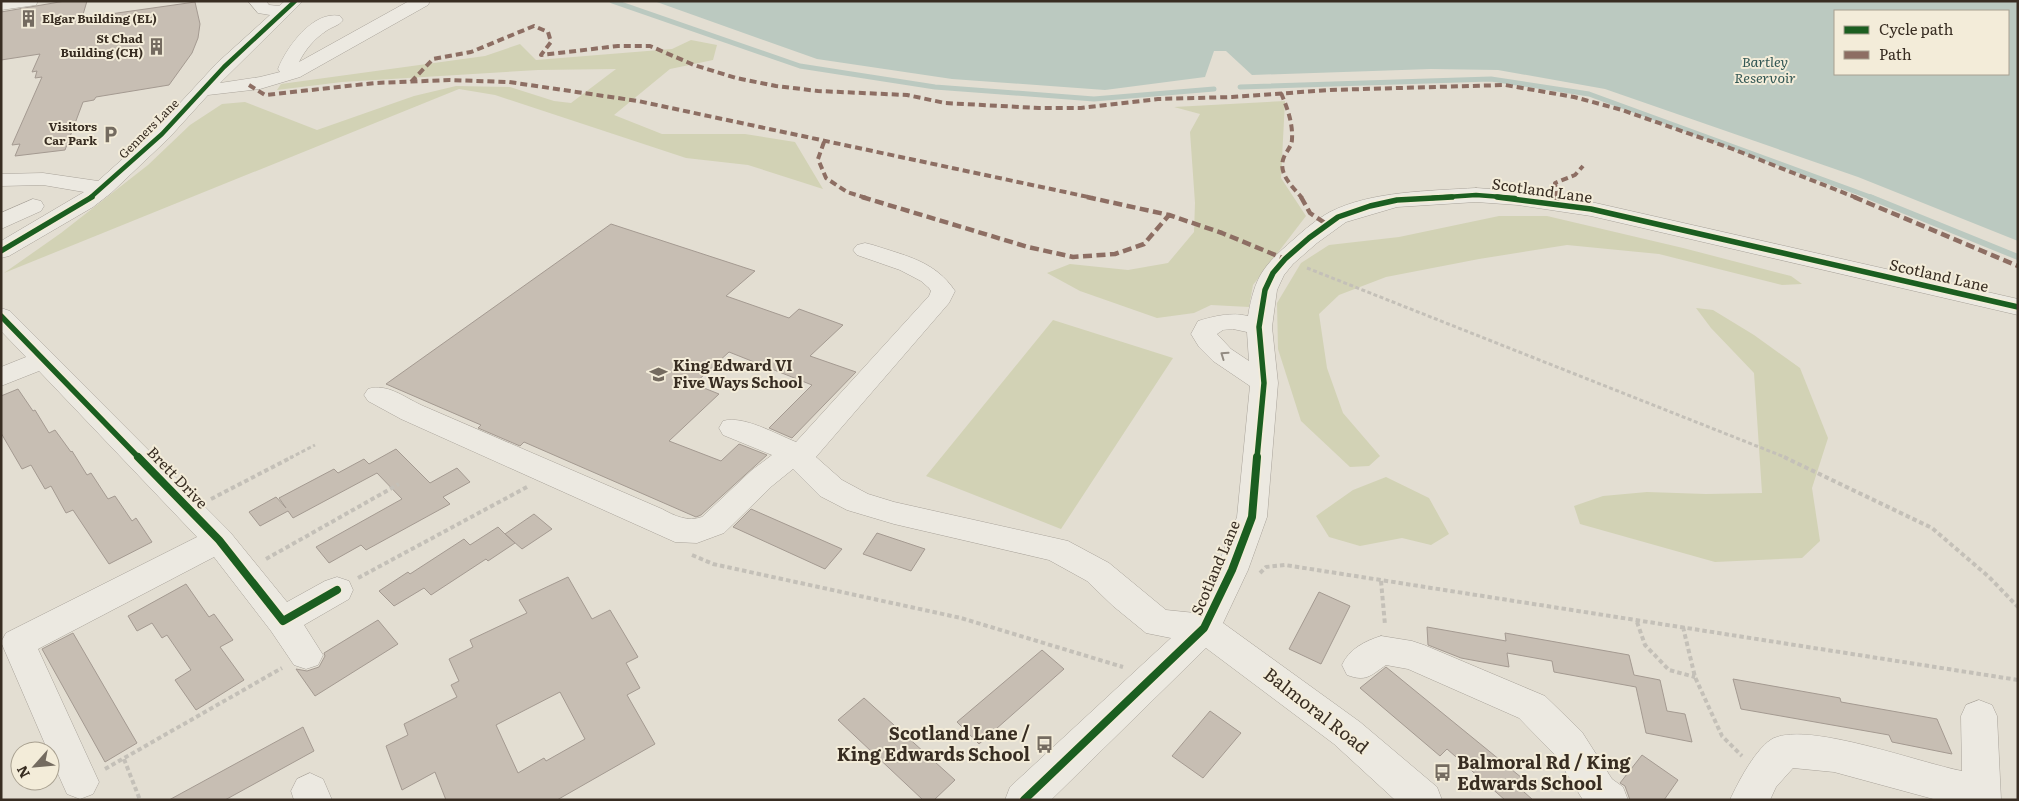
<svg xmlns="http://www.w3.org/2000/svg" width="2019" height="801" font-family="Literata,serif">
<rect width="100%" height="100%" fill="#e3ded2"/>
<path fill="#d2d2b5" d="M691,40l26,5 -4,15 -43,9 -56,46 48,19h83l50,8 28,47 -75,-24 -62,-7 -191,-63 -36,-6 -455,184 57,-40 87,-68 42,-40 32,-21 23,-2 72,28 97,-34 42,-10 54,1 44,14 17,2 45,-34 -78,1 -196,12 -65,8 4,-6 204,-28 35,-12 16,16 136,-11z
M1285,101l-4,77 25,38 -53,69 -4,22 -38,-2 -17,8 -37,5 -77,-27 -33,-18 23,-9 58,6 40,-7 26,-31 1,-29 -5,-71 10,-18 -26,-7z
M1499,216h48l136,32 108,28 11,8 -20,1 -123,-31 -92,-9 -88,14 -93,18 -47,18 -20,19 8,54 16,45 37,43 -11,10 -19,1 -49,-46 -23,-72 -1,-46 24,-40 28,-18 70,-8z
M1696,308l17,2 41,25 46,33 28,70 -16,50 8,53 -18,17 -87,4 -135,-38 -6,-18 29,-10 44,-4 59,2 56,-1 -8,-120 -43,-45z
M1053,320l120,38 -112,171 -135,-53z
M1386,477l43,21 20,36 -18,11 -29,-7 -42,8 -31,-9 -13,-21 37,-26z"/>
<path fill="#bbc9c0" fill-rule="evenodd" d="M654,1h1364v240l-160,-64 -253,-88 -107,-19 -67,-1 -179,6 -26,-24h-12l-9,26 -100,13 -153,-11 -135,-20zM1835,11h173v63h-173z"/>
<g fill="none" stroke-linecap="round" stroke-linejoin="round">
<path stroke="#bbc9c0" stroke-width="5" d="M612,1l188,65 135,21 159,12 120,-10
M1240,87l251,-8 98,15 284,104"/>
<path stroke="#bbc9c0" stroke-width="6" d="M1870,197l148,60"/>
</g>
<path fill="#c7beb3" stroke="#a49a91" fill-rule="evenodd" d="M65,1h22l-5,17 113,-16 5,22 -2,14 -6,15 -23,32 -73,12 -2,3 -11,2 -18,48 -50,6 5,-12 -8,1 30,-68 -7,1 2,-7 -5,1 8,-18 -39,6v-48z
M611,224l144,47 -29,25 63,22 10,-9 44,16 -33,31 46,16 -64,66 -23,-10 43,-43 -83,-33 -35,32 25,10 -50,47 52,20 18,-17 28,11 -66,60 -5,2 -172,-75 -4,4 -42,-18 3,-3 -95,-41z
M18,389l15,22 2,-1 14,23 6,-3 16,22 1,-1 15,24 4,-2 17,26 7,-3 17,25 4,-3 16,24 -43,22 -36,-54 -7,3 -15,-27 -6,3 -14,-24 -9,4 -21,-36v-37z
M396,449l34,34 27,-15 13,14 -27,15 7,7 -84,46 -5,-5 -32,18 -13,-16 86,-48 -25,-26 -84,45 -5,-7 -28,15 -11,-14 27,-15 10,11 -7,-10 55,-29 4,4 26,-14 5,5z
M751,509l91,40 -17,20 -92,-42z
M534,514l18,15 -30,20 -17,-15 10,9 -27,18 -2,-2 -55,36 -7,-7 -30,18 -15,-15 29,-19 2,2 54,-35 6,6 28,-18 7,7z
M877,533l48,16 -14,22 -48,-17z
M568,577l24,42 18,-9 28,47 -12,6 14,25 -13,7 28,49 -98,56h-111l-11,-28 -33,18 -16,-44 22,-11 -4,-11 53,-27 -6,-12 8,-4 -10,-22 24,-12 -3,-7 57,-27 -8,-13zM560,692l25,47 -39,22 -2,-3 -26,15 -22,-48z
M186,584l23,33 5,-3 19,26 -13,7 24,33 -48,30 -21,-30 16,-10 -24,-35 -5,3 -10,-15 -15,8 -9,-15z
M1319,592l31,14 -29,58 -32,-15z
M378,620l20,24 -83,52 -19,-27 11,2 12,-4 6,-11 -1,-3z
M1427,627l79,14 -1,-8 124,22 5,20 26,5 7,31 18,3 7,28 -46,-9 -10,-46 -82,-15 -2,-11 -45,-8 2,14 -48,-9 -33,-13z
M73,633l64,110 -32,19 -63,-113z
M1042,650l22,19 -85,75 -22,-22z
M1386,667l136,111 -7,6 18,16h-28l-58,-51 -7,7 -80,-68z
M1733,679l107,19 1,4 96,17 15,35 -60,-12 -3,-7 -148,-26z
M864,698l91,82 -21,20h-11l-85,-80z
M1210,711l31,22 -38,45 -31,-22z
M303,727l11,24 -89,49h-56z
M1642,755l36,25 -14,20h-34l-5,-14 -5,-3z"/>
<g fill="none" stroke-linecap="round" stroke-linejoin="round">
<defs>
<path id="minor" d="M1,1h37l-2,4 -35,5z
M248,1h18l3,4 10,1 6,-5h18l-83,82 40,-6 20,-5 -2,-3c8,-21 35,-59 62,-53l3,4c-4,6 -12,7 -17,11 -12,8 -21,19 -27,31l110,-61h21l-2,4 -128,72 -40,12 -52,6 -39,43 -58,55 -18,14 -84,49 -8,2v-17l83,-49 -41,-7 -42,1v-12l42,-1 55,8 57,-51 62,-67 53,-48 -12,-2z
M1476,188l42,3 73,11 427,97v16l-427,-99 -73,-11 -42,-3 -79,5 -51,15 -29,21 -24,21 -9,11 -7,15 -5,37 6,56 -11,134 -19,53 -25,53 137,99 77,65 5,13h-47l-61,-56 -128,-96 -155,152h-46l5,-13 161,-149 -25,-5 -33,-27 -26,-25 -38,-21 -155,-36 -47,-14 -27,-14 -27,-27 -21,17 -48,47 -27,10 -22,-1 -274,-123 -33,-18 -4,-6 4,-6c19,-6 36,8 53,16l241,104c13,7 25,13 40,8l50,-47 20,-15 -49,-20 -4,-7 4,-7c20,-6 53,13 73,21l133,-146 2,-5 -2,-3 -8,-7 -21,-11 -43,-15 -4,-5 4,-5 8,-2 8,2c33,11 62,16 82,46l-6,12 -133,154 26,23 26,14 26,8 174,39 41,22 57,47 29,3 21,-43 21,-53 13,-131 -37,-25 -14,-14 -8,-13 7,-13c17,-5 33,-9 50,-5 7,-40 15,-50 45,-76 11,-10 24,-21 37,-28 41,-21 100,-21 146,-24zM1233,329l14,3 2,29 -18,-12 -14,-15 6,-4z
M33,199l8,2 3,5 -3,5 -40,18v-16z
M1,308l9,3 220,221 57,70 38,-21 12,-4 12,4 4,9 -4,9 -45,26 19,30 -5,10 -12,4 -12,-4 -23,-34 -57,-74 -176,92 61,133 -6,12 -13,5 -13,-5 -17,-38v-5h-2l-47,-109 5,-9 191,-96 -158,-166 -38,15v-19l25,-10 -25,-26z
M1381,636l31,5 12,4 121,51 37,36 30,47 11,8 5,13h-45l-27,-44 -37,-38 -111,-49 -22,-4c-16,11 -20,17 -39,10l-5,-10c7,-16 23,-24 39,-29z
M1979,700l13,5 5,11 4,84h-64l-103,-28 -41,-4 -17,19 -6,13h-40c8,-18 27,-54 44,-62 36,-16 146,25 188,33l-1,-55 5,-11z
M310,773l13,6 9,21h-38l-3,-9 6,-12z"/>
</defs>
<use href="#minor" stroke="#a9a39a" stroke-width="1"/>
<path stroke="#c4c0b8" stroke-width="3" stroke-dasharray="4 2.5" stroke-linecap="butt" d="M1307,268l480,190
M290,458l25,-13"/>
<path stroke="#c4c0b8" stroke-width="4" stroke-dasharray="4.5 3" stroke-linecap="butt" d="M1784,457l148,71 57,49 29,30
M211,499l81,-42
M692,555l21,9 248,54 162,49
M266,559l133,-75
M1260,573l6,-6 19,-2 733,115
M358,578l169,-91
M1381,581l4,44
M1637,622l8,23 24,25 26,7
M1683,627l12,50 27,59 20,20
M124,759l16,41
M105,769l177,-101"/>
<use href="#minor" fill="#ece9e1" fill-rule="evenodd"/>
<path stroke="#8d6e63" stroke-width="4" stroke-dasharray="7 4" stroke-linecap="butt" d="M411,82l22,-23 38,-7 63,-26 14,6 3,10 -10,13 77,-9h32l44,19 42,13 40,8 42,5 89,4 38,8 94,5h42l77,-9 74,-2 98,-7 175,-5 69,12 48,13 108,38 127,50
M249,85l16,10 110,-12 75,-3 59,2 129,19 455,97
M1281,93c6,14 12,30 11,46 0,7 -5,11 -8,18 -7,16 8,29 18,41
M824,142l-6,17 8,19 21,14 19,6
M1557,198l-2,-15 20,-8 8,-9"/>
<path stroke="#8d6e63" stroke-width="4.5" stroke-dasharray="9 4.5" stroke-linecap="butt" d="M862,197l166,50 45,10 42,-3 29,-10 25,-29
M1087,197l82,18 53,18 63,26
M1301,197l9,16 18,12
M1556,197l2,7
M1854,197l164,69"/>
<defs>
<path id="cycleway-far2" d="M90,198l72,-64 62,-67 71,-66
M1432,198l44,-3 39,3"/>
<path id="cycleway-far1" d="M1497,197l94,12 427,98
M1,251l91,-54
M1,316l138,142
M1257,458l7,-75 -5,-56 6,-37 8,-17 12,-14 24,-21 29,-21 32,-11 27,-6 55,-3"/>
<path id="cycleway" d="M138,457l81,83 64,81 54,-31
M1024,800l180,-172 28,-58 20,-53 5,-60"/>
</defs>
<use href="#cycleway-far2" stroke="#f3ecd9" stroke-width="6"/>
<use href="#cycleway-far1" stroke="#f3ecd9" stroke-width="9"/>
<use href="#cycleway" stroke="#f3ecd9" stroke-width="11"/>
<use href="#cycleway-far2" stroke="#1b5e20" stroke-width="4.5"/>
<use href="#cycleway-far1" stroke="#1b5e20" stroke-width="5.5"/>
<use href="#cycleway" stroke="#1b5e20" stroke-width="8"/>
</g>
<defs><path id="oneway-chevron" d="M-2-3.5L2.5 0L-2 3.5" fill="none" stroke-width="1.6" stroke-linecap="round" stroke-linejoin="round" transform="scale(1.25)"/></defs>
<use stroke="#928b82" href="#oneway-chevron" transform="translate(1224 355) rotate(-145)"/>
<defs>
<symbol id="building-bare" viewBox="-9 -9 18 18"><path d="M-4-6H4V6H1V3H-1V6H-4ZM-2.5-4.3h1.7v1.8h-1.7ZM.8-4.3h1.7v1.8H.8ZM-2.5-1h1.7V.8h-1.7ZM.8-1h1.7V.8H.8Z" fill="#746b60" stroke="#f3ecd9" stroke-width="2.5" paint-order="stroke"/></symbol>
<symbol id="parking-bare" viewBox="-9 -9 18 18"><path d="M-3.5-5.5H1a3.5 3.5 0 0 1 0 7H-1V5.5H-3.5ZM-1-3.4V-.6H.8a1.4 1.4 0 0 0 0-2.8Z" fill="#746b60" stroke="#f3ecd9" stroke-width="2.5" paint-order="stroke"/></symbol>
<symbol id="school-bare" viewBox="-9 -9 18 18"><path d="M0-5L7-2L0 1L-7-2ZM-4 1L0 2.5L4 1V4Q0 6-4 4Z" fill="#746b60" stroke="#f3ecd9" stroke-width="2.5" paint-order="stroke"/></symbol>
<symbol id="bus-bare" viewBox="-9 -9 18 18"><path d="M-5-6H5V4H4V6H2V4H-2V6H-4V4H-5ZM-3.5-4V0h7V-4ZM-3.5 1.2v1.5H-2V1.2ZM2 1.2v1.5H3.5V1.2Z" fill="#746b60" stroke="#f3ecd9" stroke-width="2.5" paint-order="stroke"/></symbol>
</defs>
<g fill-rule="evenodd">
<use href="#building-bare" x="16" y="6" width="25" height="25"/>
<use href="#building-bare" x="144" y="34" width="25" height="25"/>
<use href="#parking-bare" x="98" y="122" width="25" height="25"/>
<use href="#school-bare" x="646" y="362" width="25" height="25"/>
<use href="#bus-bare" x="1032" y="732" width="25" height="25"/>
<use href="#bus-bare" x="1430" y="760" width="25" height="25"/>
</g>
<g text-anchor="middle" stroke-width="4" stroke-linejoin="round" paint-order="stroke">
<g font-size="12" font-weight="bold" fill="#382d22" stroke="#f3ecd9" text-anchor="end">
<text x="42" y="23" text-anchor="start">Elgar Building (EL)</text>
<text x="143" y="43">St Chad<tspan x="143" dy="14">Building (CH)</tspan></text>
<text x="97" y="131">Visitors<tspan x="97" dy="14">Car Park</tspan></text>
</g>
<g font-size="12" fill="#382d22" stroke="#f3ecd9">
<text transform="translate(149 129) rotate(-45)" y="4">Genners Lane</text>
</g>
<g font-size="14" font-style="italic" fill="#325754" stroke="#f3ecd9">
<text x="1765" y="67">Bartley<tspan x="1765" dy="16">Reservoir</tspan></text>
</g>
<g font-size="15" fill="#382d22" stroke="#f3ecd9">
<text transform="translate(1542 191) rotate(8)" y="5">Scotland Lane</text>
<text transform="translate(1939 276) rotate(13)" y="5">Scotland Lane</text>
<text transform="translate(177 478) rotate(46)" y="5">Brett Drive</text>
<text transform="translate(1216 568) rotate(-67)" y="5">Scotland Lane</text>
</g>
<g font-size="15" font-weight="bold" fill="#382d22" stroke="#f3ecd9" text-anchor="start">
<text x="673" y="371">King Edward VI<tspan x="673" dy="17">Five Ways School</tspan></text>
</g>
<g font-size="18" fill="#382d22" stroke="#f3ecd9">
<text transform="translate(1316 711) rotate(38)" y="6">Balmoral Road</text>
</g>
<g font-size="18" font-weight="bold" fill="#382d22" stroke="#f3ecd9" text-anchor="end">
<text x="1030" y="740">Scotland Lane /<tspan x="1030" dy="21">King Edwards School</tspan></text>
<text x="1457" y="769" text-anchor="start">Balmoral Rd / King<tspan x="1457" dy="21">Edwards School</tspan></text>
</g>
</g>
<rect width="2019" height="801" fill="none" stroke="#382d22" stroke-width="5"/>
<rect x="1834" y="10" width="175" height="65" fill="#f3ecd9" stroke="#a8a090"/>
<rect x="1844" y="26" width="25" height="8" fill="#1b5e20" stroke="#a8a090"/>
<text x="1879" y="35" font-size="15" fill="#382d22">Cycle path</text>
<rect x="1844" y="51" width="25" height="8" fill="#8d6e63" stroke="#a8a090"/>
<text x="1879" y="60" font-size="15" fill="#382d22">Path</text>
<g transform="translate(35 766) rotate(243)"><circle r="24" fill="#f3ecd9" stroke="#a8a090"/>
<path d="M0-4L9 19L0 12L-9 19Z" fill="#746b60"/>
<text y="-8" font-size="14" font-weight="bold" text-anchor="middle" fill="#382d22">N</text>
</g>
</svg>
